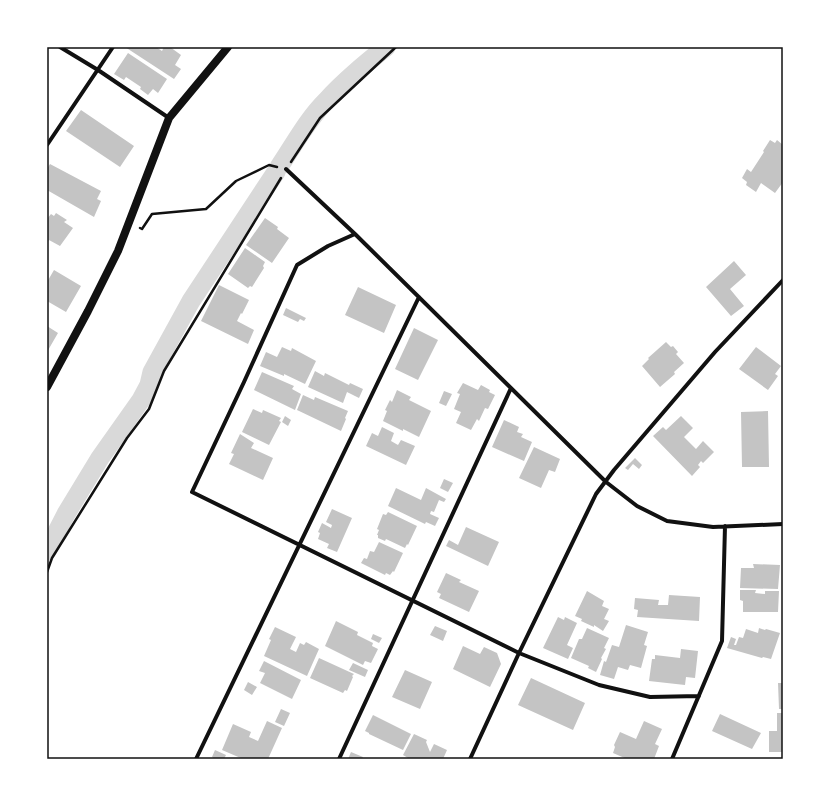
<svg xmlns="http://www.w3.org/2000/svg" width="830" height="806" font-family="Poppins,sans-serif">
<rect width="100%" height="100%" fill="#fff"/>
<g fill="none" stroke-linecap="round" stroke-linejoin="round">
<path stroke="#d9d9d9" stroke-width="19" d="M279,167c15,-22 28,-47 47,-66 18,-20 39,-37 60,-54
M47,551l19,-37 34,-56 41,-58 8,-15 3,-13 39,-71 85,-129"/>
</g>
<path fill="#c4c4c4" d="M125,47h31l6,4 2,-4h6l11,8 -6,10 6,4 -7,10z
M128,53l39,26 -9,14 -5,-4 -5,6 -8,-6 1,-2 -15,-10 -2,3 -10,-6z
M81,110l53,36 -14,21 -54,-36z
M770,140l5,3 2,-3 6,5v37l-8,11 -14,-10 -5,9 -10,-7 1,-3 -5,-4 5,-9 4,3 13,-20 -1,-1z
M50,164l51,27 -4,8 4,2 -7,16 -47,-27v-21z
M56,213l11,7 -3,2 9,6 -13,18 -11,-6 -2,3v-24l4,-5 3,2z
M265,218l13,9 -1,2 12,9 -17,25 -26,-18z
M245,248l20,14 -2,4 1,2 -12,19 -2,-1 -2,2 -20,-14z
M734,261l12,14 -16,14 14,17 -13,10 -25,-29z
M54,270l27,16 -15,26 -19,-11v-19z
M219,285l30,15 -7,14 -1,-1 -4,8 17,9 -6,14 -47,-23z
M358,287l38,18 -12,28 -39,-18z
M286,308l20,10 -2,3 -4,-2 -2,3 -15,-7z
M47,326l11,7 -11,19z
M414,328l24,12 -20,40 -23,-11z
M666,342l5,5 2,-1 5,6 -2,2 8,9 -10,9 1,2 -15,13 -18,-21 7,-7 -1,-1z
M282,347l9,4 1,-3 24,13 -11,23 -21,-10v2l-24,-10 6,-14 11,5z
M756,347l25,19 -6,8 3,2 -10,14 -29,-21z
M315,371l9,5 1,-3 24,12 1,-2 13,6 -4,9 -12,-6 -4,11 -35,-16z
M262,372l32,14 -2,3 9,5 -6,16 -41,-20z
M463,383l15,7 3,-5 9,5 -1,2 6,3 -7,14 -3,-1 -6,13 -2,-2 -6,11 -15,-7 5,-11 -7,-3 6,-15 -3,-1z
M397,390l14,7 -2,3 22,11 -12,26 -16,-8v2l-20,-10 4,-10 -2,-1 5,-10 2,2z
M444,391l8,3 -6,12 -7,-3z
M303,395l11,5 1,-3 33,14 -3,7 1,1 -5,12 -44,-21z
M253,409l9,4 1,-3 18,8 -2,3 2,1 -12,23 -27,-13z
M768,411l1,56h-27l-1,-55z
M285,416l6,4 -3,6 -6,-4z
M681,416l12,12 -9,9 12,12 7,-8 11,11 -11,11 -2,-2 -3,4 2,2 -8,9 -39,-40 10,-9 3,3z
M504,420l15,7 -2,5 6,2 -2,3 11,5 -8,19 -32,-14z
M382,427l12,6 -3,8 7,4 3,-5 14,6 -9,19 -40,-19 6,-13 6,3z
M240,434l14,9 -3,5 22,10 -10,22 -34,-16 5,-10 -3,-1z
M534,447l26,12 -5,13 -6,-2 -8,18 -22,-10z
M635,458l7,7 -3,4 -6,-5 -5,6 -3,-2z
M444,479l9,4 -5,9 -8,-4z
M396,488l25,12 5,-12 20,11 -2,3 -5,-2 -5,12 -3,-1 -1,3 9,4 -4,8 -9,-4 -1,2 -37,-18z
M332,509l20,9 -15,34 -10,-4 2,-4 -11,-5 2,-6 -2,-1 4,-9 9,5 1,-3 -6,-3z
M388,512l29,14 -9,19 -1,-1 -2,4 -19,-9 -1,2 -7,-3v-3h-1l2,-5 -2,-1 6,-15 3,1z
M466,527l33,15 -11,24 -42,-20 3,-6 9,5z
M379,542l24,11 -9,19 -1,-1 -3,4 -4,-2 -1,2 -24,-12 3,-5 3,1 3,-8 4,1z
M753,564l27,1 -2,24 -38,-1 1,-20h13z
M446,573l15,7 -2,2 20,9 -10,21 -30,-14 2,-4 -4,-2z
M740,590h16l-1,3 10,1v-3h14l-1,21h-35v-11l-3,-1z
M587,591l17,10 -2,5 7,3 -5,10 5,2 -6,10 -9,-6v2l-13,-6 1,-2 -7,-3z
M669,595l31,2 -1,24 -62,-4 1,-7 -4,-1 1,-11 24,2 -1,5h10z
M558,617l6,3 1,-3 12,6 -10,22 6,3 -5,11 -25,-11z
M336,621l22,11 -1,3 16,8 -1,3 6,3 -7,14 -6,-2 -2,4 -38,-19z
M626,625l22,7 -4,13 3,1 -6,22 -11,-3 -2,5 -10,-3 -4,12 -14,-4 4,-14 2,1 6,-17 7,2z
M435,626l12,5 -4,10 -13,-6z
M275,627l21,10 -6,12 6,3 4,-9 4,2 2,-3 13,7 -12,27 -43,-20 7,-16 -2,-1z
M587,628l22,10 -5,10 2,1 -5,9 1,1 -6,13 -8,-4 1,-2 -18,-8 8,-19h3z
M759,628l6,2 1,-1 14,4 -9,26 -8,-2 -1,1 -35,-10 4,-11 5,2 -2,6h2l3,-8 4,1 3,-9 12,4z
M373,634l9,4 -3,5 -8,-4z
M463,646l17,8 4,-7 13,6 4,11 -11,23 -37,-18z
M681,649l17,2 -3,27 -9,-1 -1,8 -36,-4 3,-22h3v-4l25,3z
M319,658l35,16 -2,2 1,1 -6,14 -2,-1 -2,3 -33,-15z
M264,661l37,19 -9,19 -32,-16 5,-10 -6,-2z
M353,663l15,7 -3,7 -16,-7z
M405,670l27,12 -12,27 -28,-12z
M531,678l54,25 -12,27 -55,-25z
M248,682l9,5 -5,8 -8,-5z
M778,683h5v26h-4z
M281,709l9,4 -6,13 -9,-4z
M777,713h6v39h-14v-21h8z
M720,714l41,19 -9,16 -40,-18z
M373,715l38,19 -8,16 -34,-16v-1l-4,-2z
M267,721l15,7 -14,31h-25l-21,-9 11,-26 18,8 -2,5 9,4z
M644,721l18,8 -7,15 4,2 -5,13h-27l-14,-6 2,-6 -1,-2 6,-13 16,7z
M414,734l13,6 -1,2 4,10 4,-8 13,6 -4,9h-36l1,-1 -5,-3z
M215,750l11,5 -2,4h-9l-3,-2z
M351,752l12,5 -1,2h-14z"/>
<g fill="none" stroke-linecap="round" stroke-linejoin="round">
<path stroke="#111" stroke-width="2.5" d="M291,162l29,-44 76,-71
M140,228l2,1 10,-15 54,-5 30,-28 33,-16 8,2
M47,572l5,-14 75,-120 22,-29 15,-38 117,-193"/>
<path stroke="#111" stroke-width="4" d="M60,47l38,23 71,48
M47,145l66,-98
M286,169l69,65 251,248 31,24 30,15 46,6 70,-3
M355,234l-27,12 -31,19 -53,117 -52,110 327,161 80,32 51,12 49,-1
M196,759l223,-462
M339,759l172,-371
M470,759l49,-106 77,-159 18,-24 101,-118 68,-72
M672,759l50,-118 3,-115"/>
<path stroke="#111" stroke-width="8" d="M47,387l41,-76 30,-60 51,-133 59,-71"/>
</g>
<rect width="830" height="806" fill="none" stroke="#ffffff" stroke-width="96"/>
<rect x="48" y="48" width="734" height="710" fill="none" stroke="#111" stroke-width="1.5"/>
</svg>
